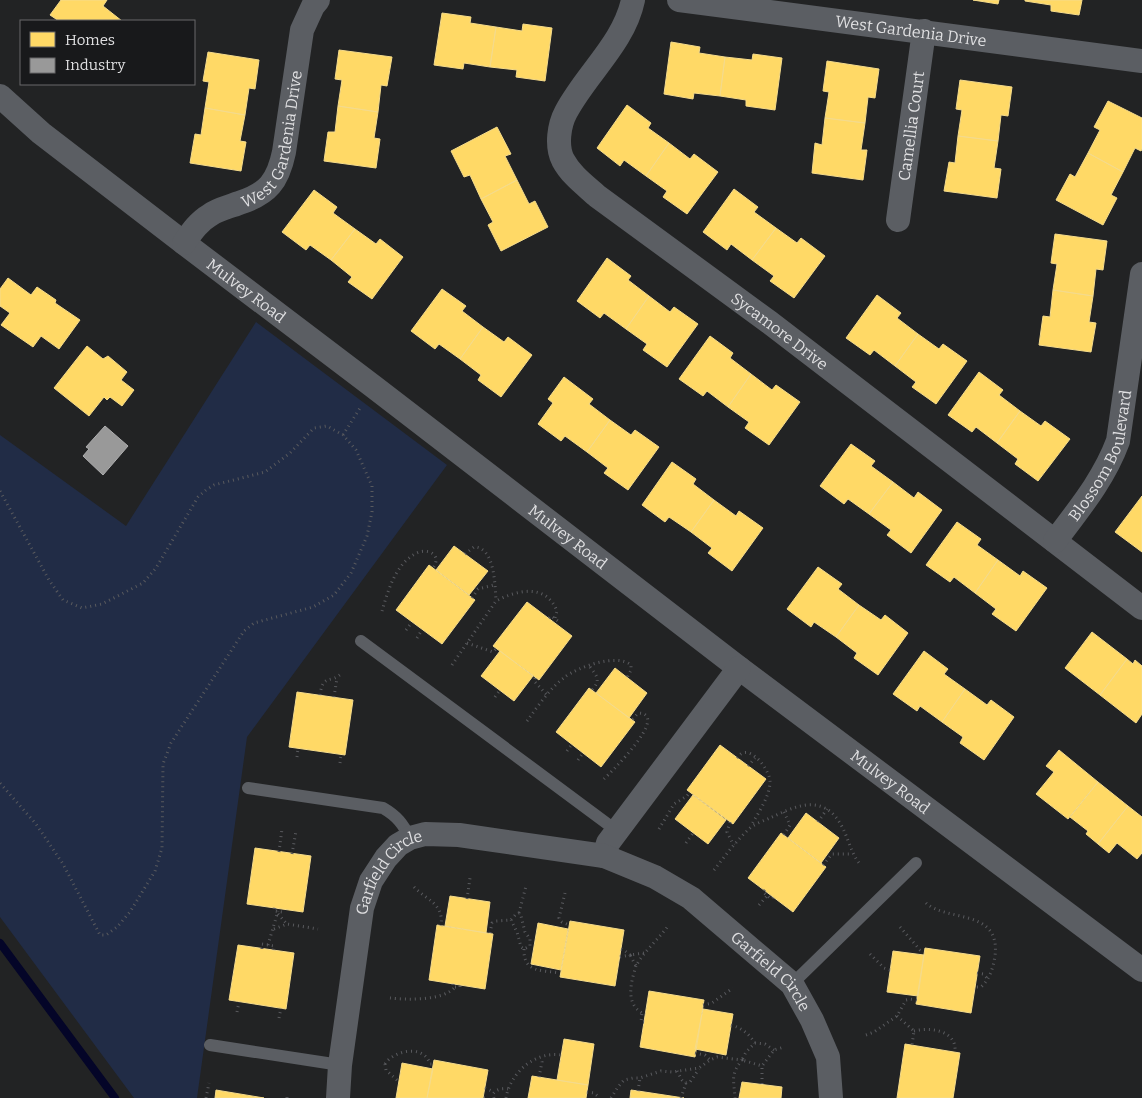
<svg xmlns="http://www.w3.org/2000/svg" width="1142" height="1098" font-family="Bitter,serif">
<rect width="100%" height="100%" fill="#222324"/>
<path fill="#212c46" d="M256,322l191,143 -200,272 -50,361h-63l-134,-181v-482l126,91z"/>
<path fill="#ffd966" stroke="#f5db8b" d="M61,0h46l-4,6 19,15h-63l-9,-6z
M973,0h26l-1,4z
M1025,0h57l-3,15 -28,-4v-6l-26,-4z
M442,13l29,4 -1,6 26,4 -6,40 -26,-4 -1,6 -29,-4z
M523,24l29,4 -7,53 -29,-4 1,-7 -27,-3 6,-40 26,4z
M671,42l29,5 -1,6 26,4 -5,39 -26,-3 -1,6 -29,-5z
M339,50l53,7 -5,29 -6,-1 -3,27 -40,-6 4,-26 -7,-1z
M208,52l51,8 -4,29 -6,-1 -4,27 -40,-7 4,-26 -6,-1z
M753,54l29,4 -7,52 -29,-4v-6l-26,-4 5,-39 27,3z
M827,61l52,8 -4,29 -7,-1 -3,26 -40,-5 4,-26 -6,-1z
M960,80l52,7 -4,29 -7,-1 -3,26 -40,-5 4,-26 -6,-1z
M1108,101l34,17v31l-1,2 -6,-3 -12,24 -35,-19 12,-23 -6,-3z
M627,105l24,18 -3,5 21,15 -23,33 -22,-16 -4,6 -23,-18z
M338,106l40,6 -4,26 6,1 -4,29 -52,-7 4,-29h7z
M205,108l40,7 -5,26 6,1 -5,29 -51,-8 5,-29 6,1z
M825,118l40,5 -4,27h6l-4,30 -51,-7 3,-30 7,2z
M497,127l14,27 -6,2 12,24 -36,19 -11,-24 -6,2 -13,-26z
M958,136l40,5 -4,27 7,1 -4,29 -53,-7 5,-29 6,1z
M669,143l21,16 4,-5 24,18 -31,42 -24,-17 4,-6 -21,-15z
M1088,153l35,19 -12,23 6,3 -14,27 -47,-25 14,-26 5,3z
M517,180l12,24 6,-3 13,26 -47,24 -13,-26 5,-3 -12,-23z
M734,189l24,18 -4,5 22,16 -24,32 -21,-16 -4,6 -24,-18z
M314,190l23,17 -4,6 22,16 -24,31 -21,-15 -4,5 -24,-18z
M776,228l21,15 4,-5 24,18 -31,42 -24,-17 4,-5 -22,-16z
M355,229l21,15 4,-5 23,18 -31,42 -24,-17 4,-5 -21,-17z
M1055,234l52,7 -4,29 -7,-1 -3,27 -40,-6 4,-26 -6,-1z
M607,258l24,18 -3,4 21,16 -23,33 -22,-16 -4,5 -23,-17z
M8,278l23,17 6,-8 19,13 -1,3 25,17 -21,29 -18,-13 -8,11 -32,-22 9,-12 -10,-7v-17z
M442,289l24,17 -4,5 21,16 -23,32 -21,-15 -4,5 -24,-18z
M1053,290l40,6 -4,26 7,1 -5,29 -52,-7 4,-29 7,1z
M877,295l24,18 -4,5 21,16 -23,32 -21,-16 -4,5 -24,-17z
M649,296l21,16 4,-5 24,17 -31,43 -24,-17 4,-6 -21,-15z
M483,327l21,15 4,-5 24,18 -31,42 -23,-17 3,-5 -21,-16z
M918,334l21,15 4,-5 24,17 -31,43 -24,-17 4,-5 -21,-16z
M710,336l23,17 -3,5 21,16 -23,33 -21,-16 -4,5 -24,-17z
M87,346l16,13 5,-3 19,16 -6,8 13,10 -12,16 -12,-9 -3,3 -3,-3 -15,19 -35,-28z
M979,372l24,18 -4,5 21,16 -23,32 -21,-16 -4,5 -24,-17z
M751,374l21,16 4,-5 24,17 -31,43 -24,-17 4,-6 -21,-15z
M564,377l29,22 -4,5 21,16 -23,32 -22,-16 -4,5 -23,-17 15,-21 -5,-4z
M1020,411l21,15 4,-5 25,18 -32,42 -23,-17 3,-5 -21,-16z
M610,420l21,15 4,-5 24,17 -31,43 -24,-17 4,-5 -21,-16z
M851,444l24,17 -4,5 22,16 -24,32 -21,-15 -4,5 -24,-18z
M672,462l24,17 -3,5 21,16 -23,32 -22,-15 -4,5 -23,-17z
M893,482l21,16 4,-6 24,18 -31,43 -24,-18 4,-5 -22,-16z
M1142,496v56l-27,-20z
M714,500l22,16 3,-5 24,17 -31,43 -24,-18 4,-5 -21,-16z
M957,522l24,17 -4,6 21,15 -23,33 -21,-16 -4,5 -24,-17z
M454,546l34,25 -19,24 -33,-25z
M998,560l22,16 3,-5 24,17 -31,43 -24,-17 4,-5 -21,-16z
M429,565l46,35 -33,44 -46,-34z
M818,567l24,17 -4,5 21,16 -23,32 -22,-15 -3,5 -24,-18z
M527,602l45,34 -33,44 -46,-34z
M859,605l22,15 4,-5 23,18 -30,42 -24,-17 3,-5 -21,-16z
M1092,632l35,27 -27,36 -35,-27z
M500,651l33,25 -19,25 -33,-25z
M924,651l24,18 -4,5 21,15 -23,33 -22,-16 -3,5 -24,-17z
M1127,659l6,5 2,-4 7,6v48l-6,9 -36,-28z
M615,668l32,25 -18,25 -33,-25z
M589,688l46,34 -34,45 -45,-35z
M965,689l22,16 4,-5 23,17 -30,43 -24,-17 3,-6 -21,-15z
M297,692l56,8 -8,55 -56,-8z
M720,745l46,34 -33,45 -46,-34z
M1059,750l39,32 -30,37 -32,-25 18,-22 -8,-6z
M1098,782l30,24 -30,38 -12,-10 2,-3 -18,-14z
M693,795l33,25 -18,24 -33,-25z
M1128,806l14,11v36l-5,6 -20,-16 -8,10 -11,-9z
M806,813l33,25 -18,25 -33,-25z
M781,833l45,34 -33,45 -45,-34z
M255,848l56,8 -8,56 -56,-8z
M450,896l40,6 -4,31 -41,-7z
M570,921l54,9 -9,56 -55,-9z
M538,923l30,6 -7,41 -30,-6z
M437,925l56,9 -8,55 -56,-9z
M238,945l56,8 -8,56 -57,-9z
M925,948l55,8 -9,57 -55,-9z
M893,951l31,4 -6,41 -31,-4z
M649,991l55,9 -9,57 -55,-10z
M703,1009l30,5 -7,41 -31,-6z
M564,1039l30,5 -6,41 -31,-5z
M905,1044l55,9 -7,45h-56z
M434,1060l54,10 -5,28h-56z
M402,1063l31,6 -6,29h-31z
M532,1076l56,9 -2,13h-58z
M742,1082l40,5 -1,11h-42z
M216,1090l48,8h-49z
M631,1090l7,1 46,7h-54z"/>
<path fill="#999" stroke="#aeaeaf" d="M105,426l23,20 -25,29 -20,-19 6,-7 -3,-2z"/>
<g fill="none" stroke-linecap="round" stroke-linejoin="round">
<path stroke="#040528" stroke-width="8" d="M0,943l115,155"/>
<path stroke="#595a5e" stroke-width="3" stroke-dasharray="1 4" stroke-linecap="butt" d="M343,435l17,-27
M0,491l49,89 14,20 19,8 20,-4 41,-21 13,-15 42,-71 8,-7 8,-5 51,-13 25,-19 24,-25 13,-2 16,9 13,15 16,36v26l-5,24 -16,37 -17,22 -21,12 -59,16 -10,8 -73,112 -8,21 -1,84 -7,23 -25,41 -13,15 -11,8h-6l-37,-71 -27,-40 -36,-41
M465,554l9,-7c21,0 21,39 22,54
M472,598l6,-9 16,-4
M382,611c6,-20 13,-46 33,-57 11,-7 28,0 18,14
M549,618l2,-2 7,5 -2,3
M406,630l6,-8
M417,638l5,-8
M467,643l26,9 3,-3
M452,665l44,-64c21,-11 50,-18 61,10l-2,7
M590,667c7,9 11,13 2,23
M535,678l-1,3 14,15
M320,695c3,-22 11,-11 22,-22
M334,697l3,-19
M495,697l5,-7
M527,721c11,-15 23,-33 38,-44 13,-10 52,-24 66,-12v5l-4,8
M567,751l5,-7
M297,757l1,-9
M737,758c2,-2 4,-5 6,-5 11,-4 28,19 27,30 -1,15 -12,30 -19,43
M578,760l5,-7
M340,763l1,-9
M748,766l7,-8
M604,779c6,-6 67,-65 34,-66l-6,7
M730,822l-3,10 5,10 3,2
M818,822l9,-13
M659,829l15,-25 13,-8 3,-4
M784,835l6,-10 -6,-13
M686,843l7,-10
M279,852l3,-23
M292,854l4,-23
M823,865l9,-11h20
M714,870c11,-14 22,-29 35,-41 5,-5 14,-8 21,-11 20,-9 45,-23 64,-3 14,15 15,38 27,50
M414,887c14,14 30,17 27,39
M765,890l-2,2 8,7 2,-2
M565,893l-6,25 3,4 7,3
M467,899l3,-21
M926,903c20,19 75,5 69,53 -2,12 -5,23 -14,31h-6
M759,905l8,-9
M275,908l-1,3 8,1v-3
M519,913l7,-27
M278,914l9,10
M900,927l20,23 4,2
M274,929l13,-5 31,5
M490,933l2,-10 4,-2 15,-1 5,-6 3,-1 2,3 4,16 5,7v7l-6,3 -3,-2 -4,-15 -6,-12
M268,945l10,-34
M262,949v-5l12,2 -1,4
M524,949c-1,24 18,21 36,24
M644,953l-14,2 6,11c8,-15 22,-26 32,-40
M870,954l14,14 6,2
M620,957l10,-2 -6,-5 -3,-1
M636,966c-5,16 -11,37 6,47
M977,973l6,1 5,5
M453,984v3h7v-2
M390,998c16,2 54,3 65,-11
M703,1005l9,-2 21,-15
M237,1012l2,-10
M897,1016l17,15 -2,14
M279,1018l2,-10
M644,1022h-3l1,-9 3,1
M731,1025c11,3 18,9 24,18
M914,1031c16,-4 43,-1 41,21
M866,1035l8,-3 23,-16 9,-16 4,-1 7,1
M774,1050l-9,-6 -10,-1 -9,9 -4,8 20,6 12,-16 10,-3
M695,1053l10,2 5,5
M385,1064c9,-14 39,-20 45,0h3
M385,1064l1,6 13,12
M677,1071l5,9 4,3 4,-1 9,-13
M539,1077l3,-15 -1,-4
M762,1084v-18
M485,1088l9,4
M638,1091l2,-13
M587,1092l7,1 6,5
M206,1098l3,-15
M287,1098v-3
M484,1098h2
M494,1098l-1,-4c3,-5 10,-6 15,-5
M506,1098c4,-25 29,-47 55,-43
M611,1098l7,-11 6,-7 9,-2h7l21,-7 11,1 27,-4 11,-8 7,-3 25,3c-12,15 -8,20 -7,38
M681,1098l5,-15"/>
<path stroke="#5b5e63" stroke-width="12" d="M361,641l256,190
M248,788l135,20c14,8 20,16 27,30
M792,984l124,-121
M210,1045l130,20"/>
<g stroke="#5b5e63" stroke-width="24">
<path id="s1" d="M633,0c-9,43 -47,74 -67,112 -7,13 -10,34 -3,48 8,15 22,25 34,36l172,126 373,286"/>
<path id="s2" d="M679,0l463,61"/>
<path id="s3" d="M0,96l41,37 143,110 190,144 365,281 403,302"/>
<path id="s4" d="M898,220l26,-189"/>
<path id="s5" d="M184,243c7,-10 14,-21 26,-28 8,-6 19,-8 29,-12 29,-9 39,-22 45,-51l18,-122 11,-24 5,-6"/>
<path id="s6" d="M1055,541c24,-32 49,-62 63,-100l24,-167"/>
<path d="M604,856l4,-13 131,-175"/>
<path id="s7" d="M338,1098l2,-33 22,-157 9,-27 15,-23 12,-13 12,-7 15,-4 34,1 145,21 51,21 36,21 101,86 20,36 16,37 3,41"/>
</g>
</g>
<g text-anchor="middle" stroke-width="5" stroke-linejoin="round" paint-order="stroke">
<g font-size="16" fill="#dfdfe1" stroke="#18191b">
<text dy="6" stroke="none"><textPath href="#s2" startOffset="234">West Gardenia Drive</textPath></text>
<text dy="6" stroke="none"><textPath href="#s4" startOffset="95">Camellia Court</textPath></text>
<text dy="6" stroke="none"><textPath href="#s5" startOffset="149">West Gardenia Drive</textPath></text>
<text dy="6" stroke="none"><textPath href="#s3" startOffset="314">Mulvey Road</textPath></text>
<text dy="6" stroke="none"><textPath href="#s1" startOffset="458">Sycamore Drive</textPath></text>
<text dy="6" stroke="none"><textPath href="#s6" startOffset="99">Blossom Boulevard</textPath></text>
<text dy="6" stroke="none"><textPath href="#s3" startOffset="719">Mulvey Road</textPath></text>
<text dy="6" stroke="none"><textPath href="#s3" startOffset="1124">Mulvey Road</textPath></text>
<text dy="6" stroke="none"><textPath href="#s7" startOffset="238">Garfield Circle</textPath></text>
<text dy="6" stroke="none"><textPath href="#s7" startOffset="681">Garfield Circle</textPath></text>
</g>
</g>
<rect x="20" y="20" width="175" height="65" fill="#18191b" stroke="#68686a"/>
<rect x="30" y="32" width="25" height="15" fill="#ffd966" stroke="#68686a"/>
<text x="65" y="45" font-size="15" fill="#dfdfe1">Homes</text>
<rect x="30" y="58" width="25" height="15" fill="#999999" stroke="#68686a"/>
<text x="65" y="70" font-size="15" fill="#dfdfe1">Industry</text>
</svg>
